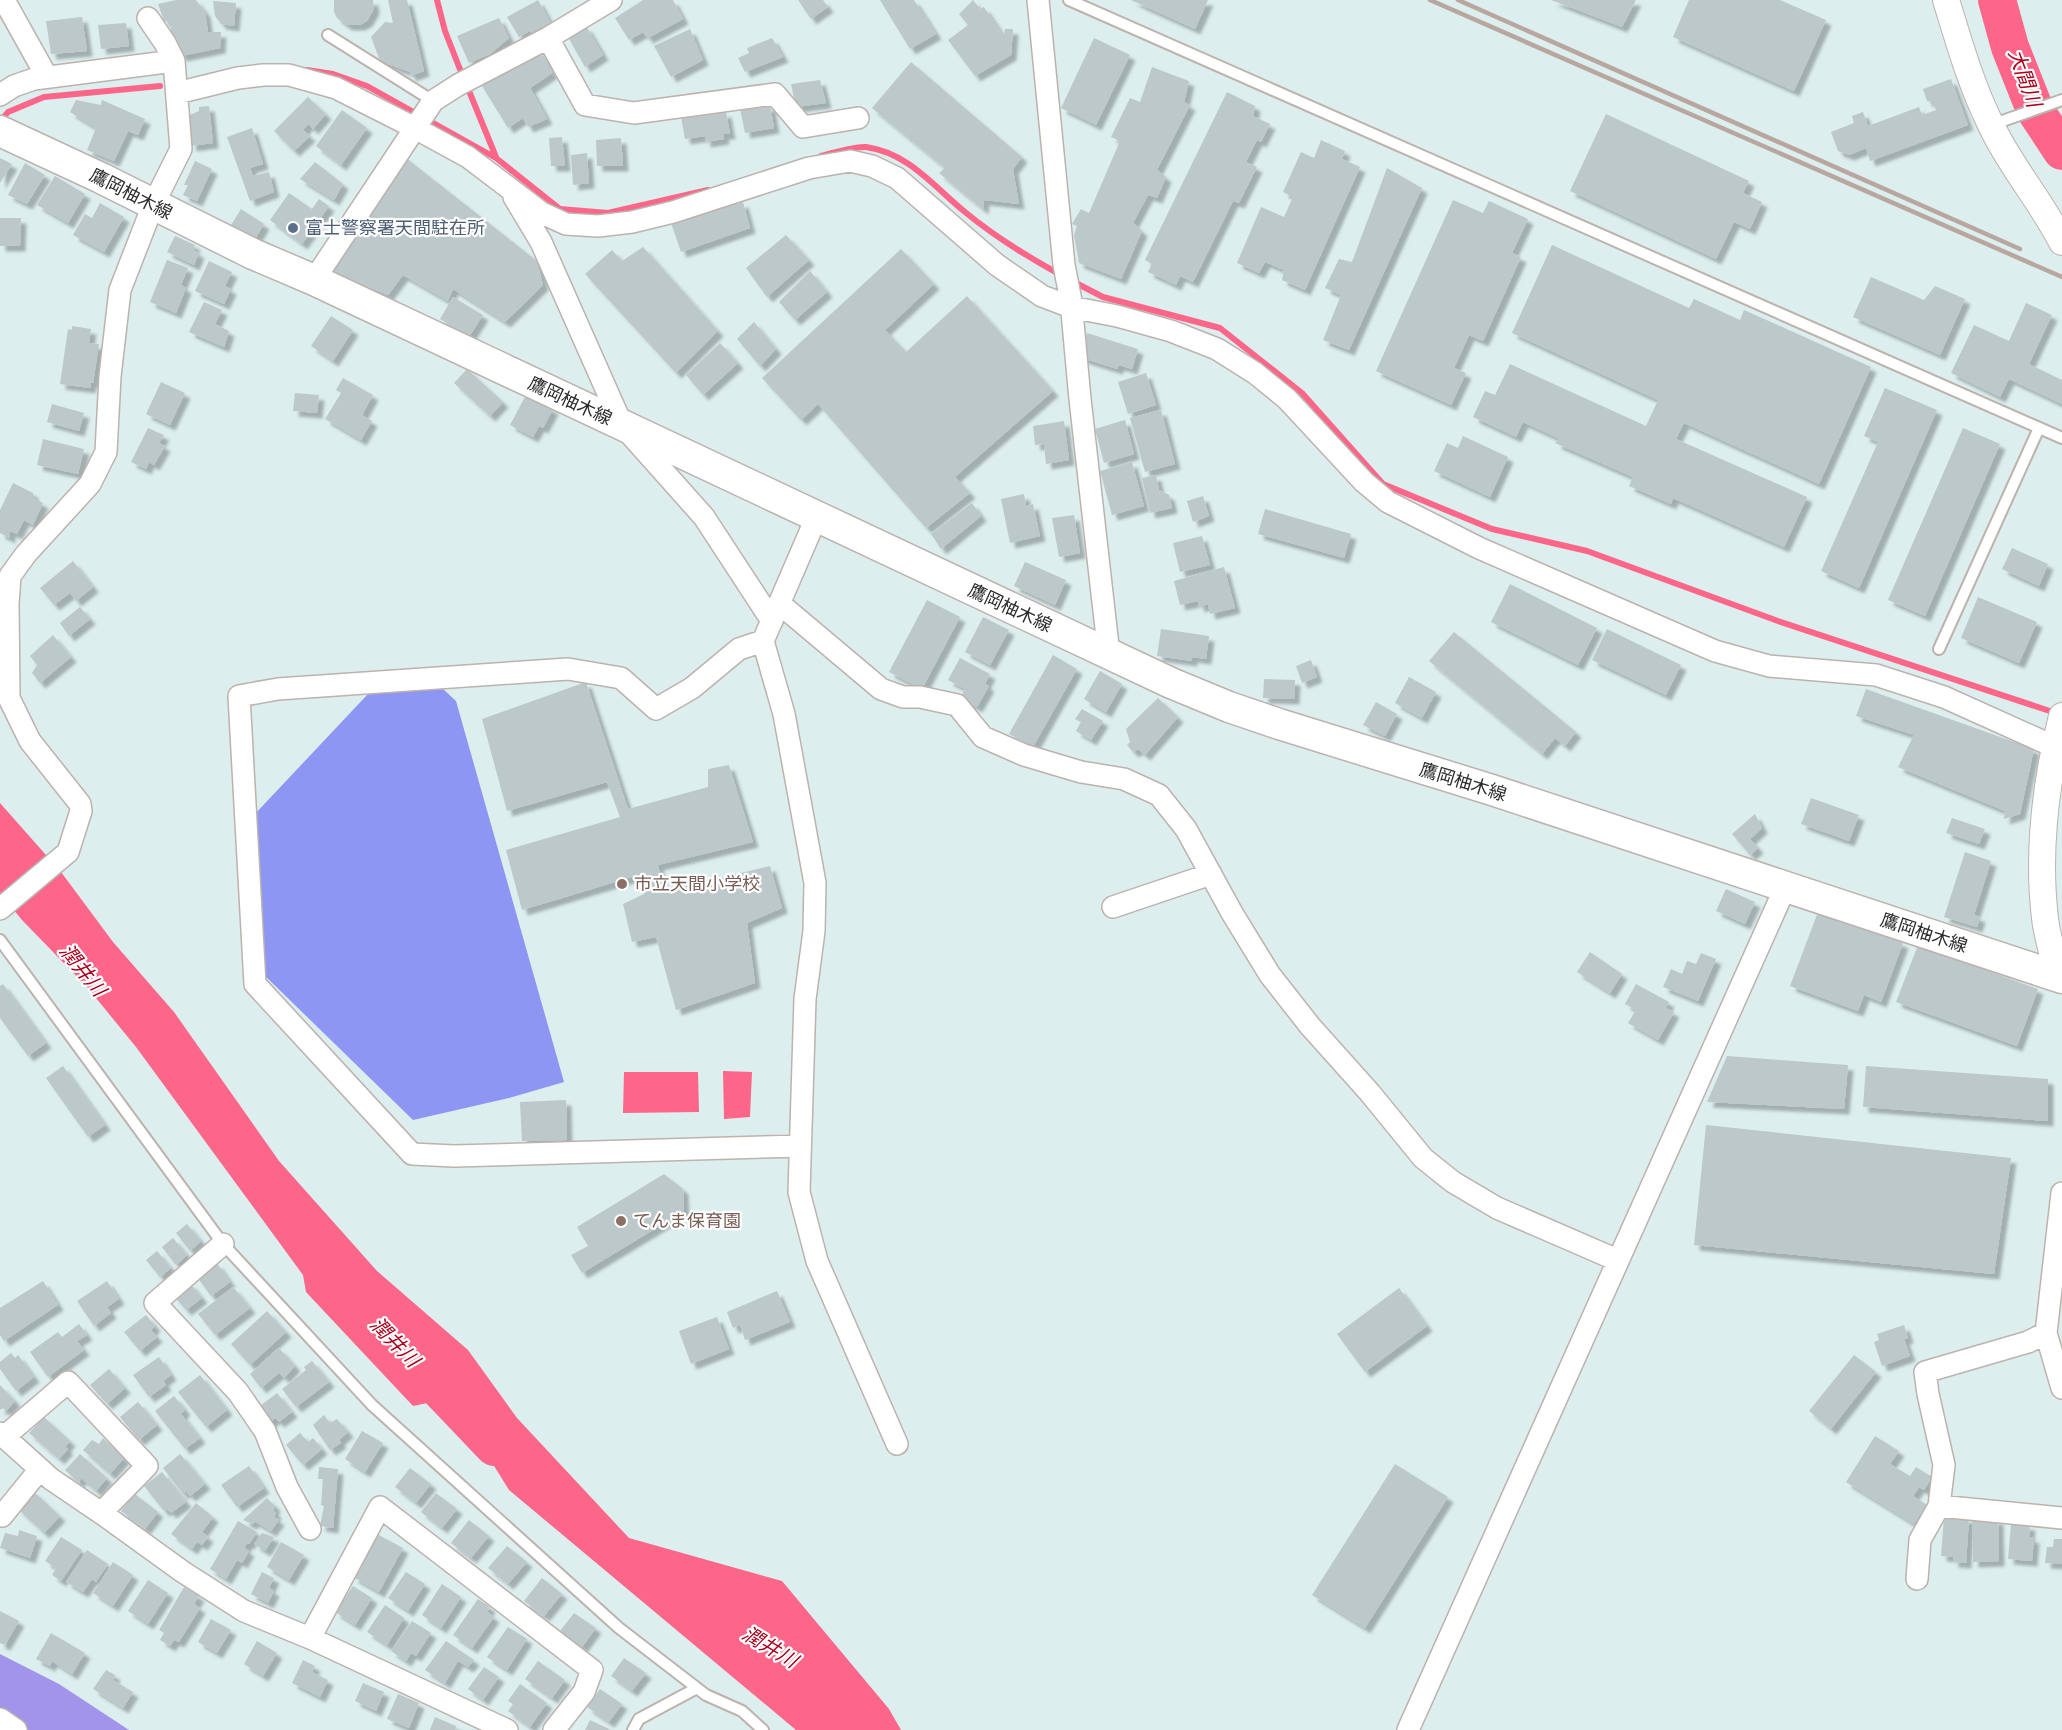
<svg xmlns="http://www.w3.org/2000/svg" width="2062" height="1730" font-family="'Space Grotesk','Noto Sans JP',sans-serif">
<defs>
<filter id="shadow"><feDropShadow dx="5.5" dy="5.5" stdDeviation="1.5" flood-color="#0004"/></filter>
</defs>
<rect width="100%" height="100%" fill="#ddeeef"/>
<path fill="#a194ea" d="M0,1654l59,30 70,46h-129z"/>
<path fill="#8e96f3" d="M443,689l13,12 108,381 -55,16 -96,22 -151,-147 -8,-158 114,-121z"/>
<path fill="#fb6689" d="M0,803l61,69 52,70 61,70 105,149 98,110 91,79 49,68 112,120 153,43 107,128 12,21h-105l-287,-240 -57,-92 -39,8 -107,-114 -3,-17 -167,-228 -49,-60 -65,-67 -22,-27z
M723,1071l29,1 -2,45 -26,2z
M624,1072h74l1,40 -76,1z"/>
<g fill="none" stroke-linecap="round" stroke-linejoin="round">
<path stroke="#fb6689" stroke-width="6" d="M437,0l8,31 18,46
M307,70l26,4 34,12 129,72 64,51 48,4 100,-23
M467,86l29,71
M0,122l8,-10 36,-15 116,-11
M821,156c11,-3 35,-10 45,-9 43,6 68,40 99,65 29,24 63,45 96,63
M1072,281l31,16 117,31 82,65 81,91 109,45 95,22 191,70 278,92"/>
<path stroke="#fb6689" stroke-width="38" d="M1997,0l13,47 25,63 27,41
M413,1362l81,85"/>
</g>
<path fill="#bcc8ca" filter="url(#shadow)" d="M176,0h20l9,12 3,20h13l-1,16 -39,8 -9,-16 -2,-18 -6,-1 -6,-17z
M334,0h39l1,9 -7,12 -7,4h-13l-10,-7 -3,-6z
M388,0h19l17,71 -14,5v-4l-30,-11 -9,-24 14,-15 8,1z
M538,0l13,24 -19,10 -2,-3 -11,6 -12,-20z
M643,0h30l10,19 -35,19 -5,-6 -14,8 -14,-22z
M798,0h25l5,7 -17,12z
M880,0h34l22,34 -26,15z
M973,0l7,9 4,-2 20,30 1,-8h8l-2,26 -36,21 -27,-36 20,-15 -9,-11z
M1131,0h77l-13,29z
M1551,0h85l-14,27z
M1689,0h91l46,20 -32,71 -121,-54z
M213,1l23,2 -2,23 -13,-2 -6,-8z
M82,17l5,34 -36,3 -5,-33z
M499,18l10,20 -19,16 -21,9 -12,-27z
M126,23l3,23 -28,3 -3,-24z
M586,26l17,29 -18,12 -17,-30z
M690,29l13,31 -32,17 -17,-31z
M772,38l11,19 -38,15 -7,-14 11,-5 -2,-5z
M1094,38l36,17 -34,70 -35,-17z
M537,49l15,24 -22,15 17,31 -19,8 -5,-9 -15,10 -26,-42z
M911,62l111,95 -9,12 6,35 -35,-4 -1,9 -44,-36 6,-5 -73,-60z
M1152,67l37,14 -5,21 6,3 -33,65 9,7 -9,21 -9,-3 -15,28 9,8 -21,48 -42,-16 -5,-28 3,-9 -5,-2 9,-15 8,4 31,-72 -9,-4 19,-39 10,4z
M1951,79l17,46 -98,36 -4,-13 -17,7 -11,-4 -7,-19 23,-9 -2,-7 11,-4 5,14 51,-19 3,8 14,-5 -3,-8 -6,-1 -4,-12z
M820,80l6,23 -30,4 -5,-23z
M1227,92l28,14 -2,10 17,8 -9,18 -4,-2 -11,22 11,5 -18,36 -6,-2 -40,81 -13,-6 -4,9 -28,-13 4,-8 -7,-4z
M308,97l18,17 -13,15 -5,-5 -5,6 7,6 -16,15 -20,-20z
M76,100l25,5 1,-5 43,19 -7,16 -10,-4 -14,30 -27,-11 9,-22 -26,-16z
M770,105l4,23 -29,5 -5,-24z
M209,106l4,37 -22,3 -3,-30 11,-5v-4z
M342,110l25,18 -26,37 -25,-19z
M726,112l4,22h-7l1,5 -19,3v-6l-20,3 -4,-22z
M1606,114l143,67 -6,12 19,9 -12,27 -16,-7 -18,37 -146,-68z
M252,128l11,36 -13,4 3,8 16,-4 5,20 -24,9 -23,-64z
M562,137l3,29h-14l-2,-28z
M621,138l2,28h-26l-1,-26z
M1321,140l24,11 -3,8 18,8 -55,123 -23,-10 2,-10 -19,-8 -6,11 -22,-10 24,-56 23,10 9,-20 -10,-5 18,-40 13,6z
M392,147l145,114 6,24 -38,37 -52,-33 -5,12 -45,-26 -15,20 -75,-30z
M587,153l2,30 -16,2 -2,-30z
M0,158l12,6 -12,19z
M195,161l17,8 -15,32 -14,-6 5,-10h-4z
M315,162l28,22 -9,16 -34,-21z
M25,163l20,12 -18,29 -19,-9z
M1387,168l35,20 -73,162 -26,-10 18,-45 -16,-7 14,-29 13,3z
M55,176l30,18 -17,29 -31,-18z
M289,193l23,16 7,-10 10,7 -27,38 -32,-24z
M1453,200l30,13 6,-12 39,18 -16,34 9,4 -38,84 -14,-6 -15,33 12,5 -15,32 -75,-34z
M743,202l7,26 -69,24 -10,-29z
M100,203l24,14 -20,35 -31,-17 12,-21 7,4z
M241,209l23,15 -9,15 -24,-14z
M0,218h21l-1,28h-20z
M786,235l23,25 -42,37 -21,-29z
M175,236l20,9 -2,5 6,3 -5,12 -27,-13z
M1552,245l137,63 5,-9 46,21 4,-10 127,57 -52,117 -135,-61 -8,16 131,58 -23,50 -111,-49 -2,6 -42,-18 4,-9 -78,-34 5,-4 -37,-17 -7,15 -43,-20 12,-26 10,4 15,-31 136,62 12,-26 -146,-67z
M643,247l75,84 -42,42 -91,-99 27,-24 10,11z
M901,249l33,35 -49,46 21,22 61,-56 86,95 -98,86 15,16 -44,35 -108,-124 -17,16 -39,-42z
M167,260l21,8 -7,17 5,3 -10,25 -26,-11z
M209,261l23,11 -7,14 6,3 -7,15 -29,-13z
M810,271l17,21 -32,28 -16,-18z
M1871,277l53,23 11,-14 30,13 -25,56 -87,-38z
M453,297l30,18 -14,22 -29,-18z
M204,302l18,8 -7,14 14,7 -5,16 -35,-15z
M2026,303l26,12 -23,49 33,16v24l-53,-25 -9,18 -49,-24 23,-48 35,16z
M331,316l22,14 -20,31 -22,-15z
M754,322l22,27 -16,17 -23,-27z
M72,326l19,3 -2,14 10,1 -6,39 -2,-1 -1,6 -30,-4 8,-55 4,1z
M1087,333l51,16 -6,20 -13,-4 -2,4 -38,-12z
M720,343l18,20 -35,32 -17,-20z
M467,369l36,33 -13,14 -36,-33z
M1146,373l10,32 -28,9 -10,-32z
M343,378l30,17 -11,20 10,6 -11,19 -36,-21 16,-26 -5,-3z
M161,382l24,11 -15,32 -24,-11z
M1885,388l52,22 -78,178 -38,-17 57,-129 -14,-6z
M295,393l24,2 -2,18 -24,-2z
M526,395l27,14 -10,19 -4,-2 -6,11 -23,-12z
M52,404l32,9 -5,18 -32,-9z
M1161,410l14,54 -30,8 -15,-54z
M1125,420l9,34 -30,9 -9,-34z
M1064,421l5,39 -23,4 -2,-20 -9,1 -2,-19z
M148,428l16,7 -5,8 6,3 -11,19 -5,-3 -3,7 -15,-7z
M1963,428l37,16 -75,172 -37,-16z
M1463,436l45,21 -18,40 -56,-26 13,-28 11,5z
M43,439l41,10 -6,25 -41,-9z
M1132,462l12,44 -32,9 -12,-44z
M1156,475l3,15 10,5 3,13 -22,5 -8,-35z
M13,483l20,10v5l10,5 -10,22 -9,-5 -7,14 -7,-3v7l-10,-5v-23z
M1024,494l2,12 7,-2 7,32 -30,7 -9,-44z
M1203,496l6,20 -16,6 -6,-21z
M972,503l9,13 -40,33 -10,-15z
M1265,509l86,25 -7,24 -86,-24z
M1074,515l6,38 -21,4 -7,-39z
M1202,536l8,29 -30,7 -7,-29z
M2012,548l36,16 -9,22 -37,-17z
M73,561l20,26 -17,14 -6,-8 -16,12 -14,-17z
M1025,562l41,18 -11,25 -41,-19z
M1224,567l11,41 -25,6 -2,-10 -9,3 -1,-6 -18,4 -6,-24z
M1510,584l87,44 -19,37 -87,-43z
M1978,597l59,25 -18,41 -58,-25z
M927,600l33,17 -38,72 -33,-17z
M80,607l10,12 -21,17 -9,-13z
M983,617l26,13 -19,35 -25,-13z
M1161,629l48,7 -3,23 -14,-2v4l-35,-5z
M1607,629l74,36 -15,30 -74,-35z
M1454,632l122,100 -11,14 -10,-8 -13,16 -113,-93z
M53,635l18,22 -31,26 -8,-10 5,-8 -7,-9z
M1053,655l24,14 -44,78 -24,-13z
M960,658l30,16 -5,10 4,2 -12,21 -17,-9 5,-9 -17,-9z
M1311,660l6,17 -15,6 -6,-17z
M1100,671l22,13 -16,28 -22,-13z
M1409,677l27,15 -14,26 -27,-15z
M1264,679l31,1 -1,19 -31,-1z
M586,682l42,127 80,-22v-18l21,-4 24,77 -95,23 6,26 106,-25 12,42 -35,15 8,60 -79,27 -20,-73 -24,5 -9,-38 21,-10 -9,-18 -113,34 -16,-60 114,-33 -13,-35 -100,29 -25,-92z
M1866,689l168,60 -14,65 -16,5 1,-8 -107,-44 16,-32 -58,-19z
M1158,698l20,19 -33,38 -7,-6 -5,3 -6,-7 3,-3 -4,-13z
M1376,702l21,12 -12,22 -22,-11z
M1082,709l21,12 -12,19 -15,-9 5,-9 -6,-3z
M1811,798l48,17 -10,26 -48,-17z
M1755,814l7,14 -12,11 8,9 -8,7 -18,-21z
M1952,818l33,11 -6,15 -33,-11z
M1965,852l26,9 -17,54 6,2 -3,10 -33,-10z
M1726,889l29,13 -10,22 -29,-13z
M1818,912l85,31 -22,59 -17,-7 -6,16 -68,-25z
M1918,945l120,44 -21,57 -121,-44z
M1590,952l32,22 -12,19 -33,-21z
M1701,953l15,6 -18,42 -35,-14 8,-18 11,5 5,-13 9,3z
M3,984l43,59 -18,13 -28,-38v-32z
M1636,984l33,18 -3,6 8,4 -16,28 -30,-17 8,-13 -11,-6z
M1727,1056l121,9 -4,44 -137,-7z
M63,1066l42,59 -17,12 -42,-59z
M1866,1066l182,13v42l-185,-14z
M566,1100l1,40 -45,1 -2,-39z
M1706,1125l305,33 -17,116 -300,-29z
M664,1174l19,15 1,22 -102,62 -11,-18 17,-9 -11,-19z
M187,1224l14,17 -11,10 -14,-18z
M173,1238l14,17 -11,10 -14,-18z
M157,1251l14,17 -11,9 -14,-17z
M217,1263l13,19 -19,14 -14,-19z
M43,1281l15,24 -54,36 -4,-6v-27z
M107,1281l12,18 -12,8 4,6 -17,13 -17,-25z
M190,1283l12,15 -16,12 -12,-14z
M233,1287l17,21 -35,27 -17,-21z
M1399,1288l28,38 -62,46 -28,-38z
M777,1291l13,31 -45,18 -5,-15 -7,3 -6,-16z
M267,1311l19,21 -36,33 -19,-21z
M146,1315l9,11 -4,4 6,7 -17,14 -16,-19z
M717,1317l12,32 -38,15 -12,-33z
M79,1324l8,11 -10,6 7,9 -36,27 -18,-25 28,-20 4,5z
M1904,1325l4,13 -4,1 6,17 -28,10 -8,-24 5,-2 -2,-6z
M279,1348l16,18 -11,12 -5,-5 -18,15 -11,-14z
M11,1353l4,5 3,-3 16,22 -18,14 -16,-22v-7z
M1854,1355l22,17 -45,57 -22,-18z
M159,1357l12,18 -8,6 3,4 -17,12 -16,-22z
M312,1361l17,21 -33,25 -14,-18 24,-19 -2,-3z
M109,1369l16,19 -18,16 -17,-19z
M200,1375l27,35 -21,17 -28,-35z
M0,1385l15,16 -9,10 -3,-3 -3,2z
M277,1393l15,19 -13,10 -4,-4 -7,6 -12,-15z
M174,1396l11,14 -4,4 19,24 -15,11 -30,-38z
M138,1402l19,23 -18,15 -19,-23z
M324,1415l6,8 7,-4 11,13 -9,8 2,3 -11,7 -17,-25z
M44,1417l26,24 -5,6 3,2 -9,10 -30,-26z
M362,1431l21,12 -18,29 -20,-13z
M300,1433l8,9 5,-4 9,11 -19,16 -17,-20z
M1875,1436l24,15 -9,13 20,12 6,-9 16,10 -8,13 -5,-3 -6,9 14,9 -13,19 -68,-42z
M103,1438l21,20 -14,16 -27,-24 9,-10 7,4z
M80,1454l27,24 -11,13 -15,-13 -2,5 -14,-13z
M180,1454l25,30 -15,12 -4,-5 -3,3 -20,-26z
M1395,1464l53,33 -83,131 -53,-33z
M249,1466l15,22 -27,19 -16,-22z
M319,1467l19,2 -5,59 -13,-2 4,-20 -3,-1 2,-26h-5z
M410,1468l21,16 -15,19 -21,-16z
M162,1472l24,30 -15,11 -4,-4 -3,2 -20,-25z
M33,1491l27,25 -16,17 -27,-25z
M436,1493l21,16 -15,19 -21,-16z
M135,1494l23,18 -13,17 -24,-18z
M267,1498l8,8 -2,4 3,3 -2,4 5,3 -8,11 -17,-10 -2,3 -9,-4z
M196,1503l17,14 -11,15 6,5 -6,8 -5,-3 -5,7 -21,-15z
M1944,1517l25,1 -3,45 -13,-1v-5l-12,-1z
M1972,1519h26l1,42 -26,1z
M469,1520l20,16 -18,22 -20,-15z
M238,1521l19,11 -8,12 -2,-1 -3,5 5,3 -7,12 -5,-3 -11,19 -16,-10z
M2011,1524l19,1 -1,12 5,1 -2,23 -24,-2z
M19,1530l18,6 -7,22 -30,-10 5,-15 13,3z
M262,1533l12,4 -9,14 -11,-7z
M377,1534l26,14 -24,44 -26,-15z
M61,1537l21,13 -21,31 -9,-6 4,-7 -11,-7z
M2054,1539h8v25l-17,-1 2,-16h6z
M281,1542l23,13 -15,25 -22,-13z
M507,1546l20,16 -19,22 -20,-16z
M87,1550l21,14 -12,18 -4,-3 -9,13 -17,-10z
M113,1562l20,13 -20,31 -20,-13z
M262,1572l12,6 -5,10 5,3 -6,12 -17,-9z
M406,1572l19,12 -17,27 -20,-13z
M542,1578l20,16 -18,22 -20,-15z
M148,1580l20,13 -20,31 -20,-13z
M442,1584l19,13 -20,31 -19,-13z
M353,1586l19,12 -17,27 -20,-13z
M184,1587l15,9 -5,8 6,4 -21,34 -5,-2 -4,6 -10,-6 4,-7 -5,-3z
M478,1599l12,8 -3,5 7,5 -22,31 -19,-13z
M385,1605l19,13 -17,27 -20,-13z
M0,1611l19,10 -14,24 -5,-2z
M574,1613l22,15 -14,19 -22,-16z
M211,1619l20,11 -14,23 -19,-11z
M412,1621l19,12 -15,23 -5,-3 -5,8 -15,-10z
M508,1627l19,12 -20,31 -20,-13z
M51,1633l34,20 -13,21 -20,-13 -2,5 -14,-7z
M257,1641l20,12 -14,23 -19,-12z
M446,1641l28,19 -6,7 -10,-6 -13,22 -20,-13z
M624,1658l22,15 -14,18 -21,-15z
M303,1660l12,6 -3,6 16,8 -8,17 -28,-14z
M538,1661l27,19 -13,18 -27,-19z
M484,1667l15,10 -16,23 -15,-11z
M106,1670l9,5 -2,5 20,12 -10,16 -30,-19z
M363,1683l21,9 -8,19 -21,-10z
M520,1684l27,19 -17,24 -22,-16 5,-7 -5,-3z
M600,1689l22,15 -13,18 -22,-15z
M398,1694l21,9 -10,25 -22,-9z
M435,1717l21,9 -1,4h-25z
M590,1720l21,10h-26z"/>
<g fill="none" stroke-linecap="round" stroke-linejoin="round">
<defs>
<path id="service" d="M1069,0l993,438
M328,35l105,66
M1991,125l71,-25
M1939,649l100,-221
M0,940l223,304 149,161 247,223 87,67 36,16 21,19
M633,1730l6,-11 58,-31"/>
<path id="minor" d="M4,0l43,77
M1038,0l26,265 7,36 9,98 29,256
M548,38l37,67 49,8 141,-19 28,33 55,-9
M177,93l61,-15 25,-3h26l47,13 79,40 53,29 74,56 24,11 32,2 34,-4 41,-10 136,-44 41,-7 22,5 25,12 100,87 45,31 29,11 46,9 54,15 46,18 38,24 32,26 77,83 24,20 91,46 236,103 54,15 107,9 68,22 111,50
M0,95l14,-9 20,-7 140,-18
M514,197l27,45 81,183 82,92 68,104
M314,280l119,-179 25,-16 90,-47 63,-38
M817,516l-54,125 21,73 31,169 -1,48 -9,68 -6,193 18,69 80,183
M780,604l101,85 22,8h17l37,8 26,32 41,18 57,17 43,7 35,16 27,34 46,84 38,62 40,51 60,67 53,65 30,24 44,26 120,52
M763,641l-24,8 -47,39 -36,21 -35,-31 -53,-9 -290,20 -39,7 16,288 157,170 42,2 346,-10
M1113,907l98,-33
M0,909l68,-57 13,-41 -1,-7 -50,-63 -21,-43 -1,-94 2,-28 16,-22 64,-70 16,-32 4,-76 10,-86 33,-85 28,-56 -7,-88 -9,-18 -17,-25
M223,1244l-68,59 83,89 27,39 22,56 23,42
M2046,1333l16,55
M0,1433l51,46 53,36 79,57 61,39 66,27 197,92
M4,1437l64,-55 79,84 -46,47
M1939,1506l123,12
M2,1516l38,-47
M1917,1579l3,-39 19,-34 5,-41 -16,-71 -3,-22 103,-30 18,-9 16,-140
M310,1638l70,-131 212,163 -8,22 -30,38
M0,1719l16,11
M1408,1730l377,-842"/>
<path id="tertiary" d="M1946,0c13,42 25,85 45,125 19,41 50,76 71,117
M2058,977c-4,-20 -11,-40 -13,-59 -8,-67 1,-137 17,-202"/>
<path id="secondary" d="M0,131l101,47 152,76 61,26 857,403 58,24 50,17 213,66 570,188"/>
</defs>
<use href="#service" stroke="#bdb2ad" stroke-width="14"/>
<use href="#minor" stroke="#bdb2ad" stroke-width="24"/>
<use href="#tertiary" stroke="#bdb2ad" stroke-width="28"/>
<use href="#secondary" stroke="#bdb2ad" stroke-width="33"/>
<use href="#service" stroke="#fff" stroke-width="10"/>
<use href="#minor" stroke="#fff" stroke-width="21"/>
<use href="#tertiary" stroke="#fff" stroke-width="26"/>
<use href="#secondary" stroke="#fff" stroke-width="30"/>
<path stroke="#b8a79e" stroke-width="4.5" d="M1430,0l632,277
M1458,0l562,249"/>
</g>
<circle fill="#5c6f8a" stroke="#fff" stroke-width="2" cx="293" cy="228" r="6"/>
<g fill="#8d6e63" stroke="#fff" stroke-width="2">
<circle cx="622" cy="884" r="6"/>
<circle cx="621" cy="1221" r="6"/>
</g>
<g text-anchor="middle" stroke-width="4.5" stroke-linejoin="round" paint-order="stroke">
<g font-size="18" fill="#2c2c2c" stroke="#fff">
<text transform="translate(131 194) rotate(27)" y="6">鷹岡柚木線</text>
<text transform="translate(570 401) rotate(25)" y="6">鷹岡柚木線</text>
<text transform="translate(1010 608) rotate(25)" y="6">鷹岡柚木線</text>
<text transform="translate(1463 782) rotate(17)" y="6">鷹岡柚木線</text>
<text transform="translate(1924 933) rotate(18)" y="6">鷹岡柚木線</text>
</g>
<g font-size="18" fill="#4e5e75" stroke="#fff" text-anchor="start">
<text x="305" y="234">富士警察署天間駐在所</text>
</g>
<g font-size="18" fill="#785e54" stroke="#fff" text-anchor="start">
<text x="634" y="890">市立天間小学校</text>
<text x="633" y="1227">てんま保育園</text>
</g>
<g font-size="20" font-style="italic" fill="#ab001b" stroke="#fff">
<text transform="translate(2025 78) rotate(70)" y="7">大間川</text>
<text transform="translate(83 970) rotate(51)" y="7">潤井川</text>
<text transform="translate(395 1342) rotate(46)" y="7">潤井川</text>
<text transform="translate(770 1647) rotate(31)" y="7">潤井川</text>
</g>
</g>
</svg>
